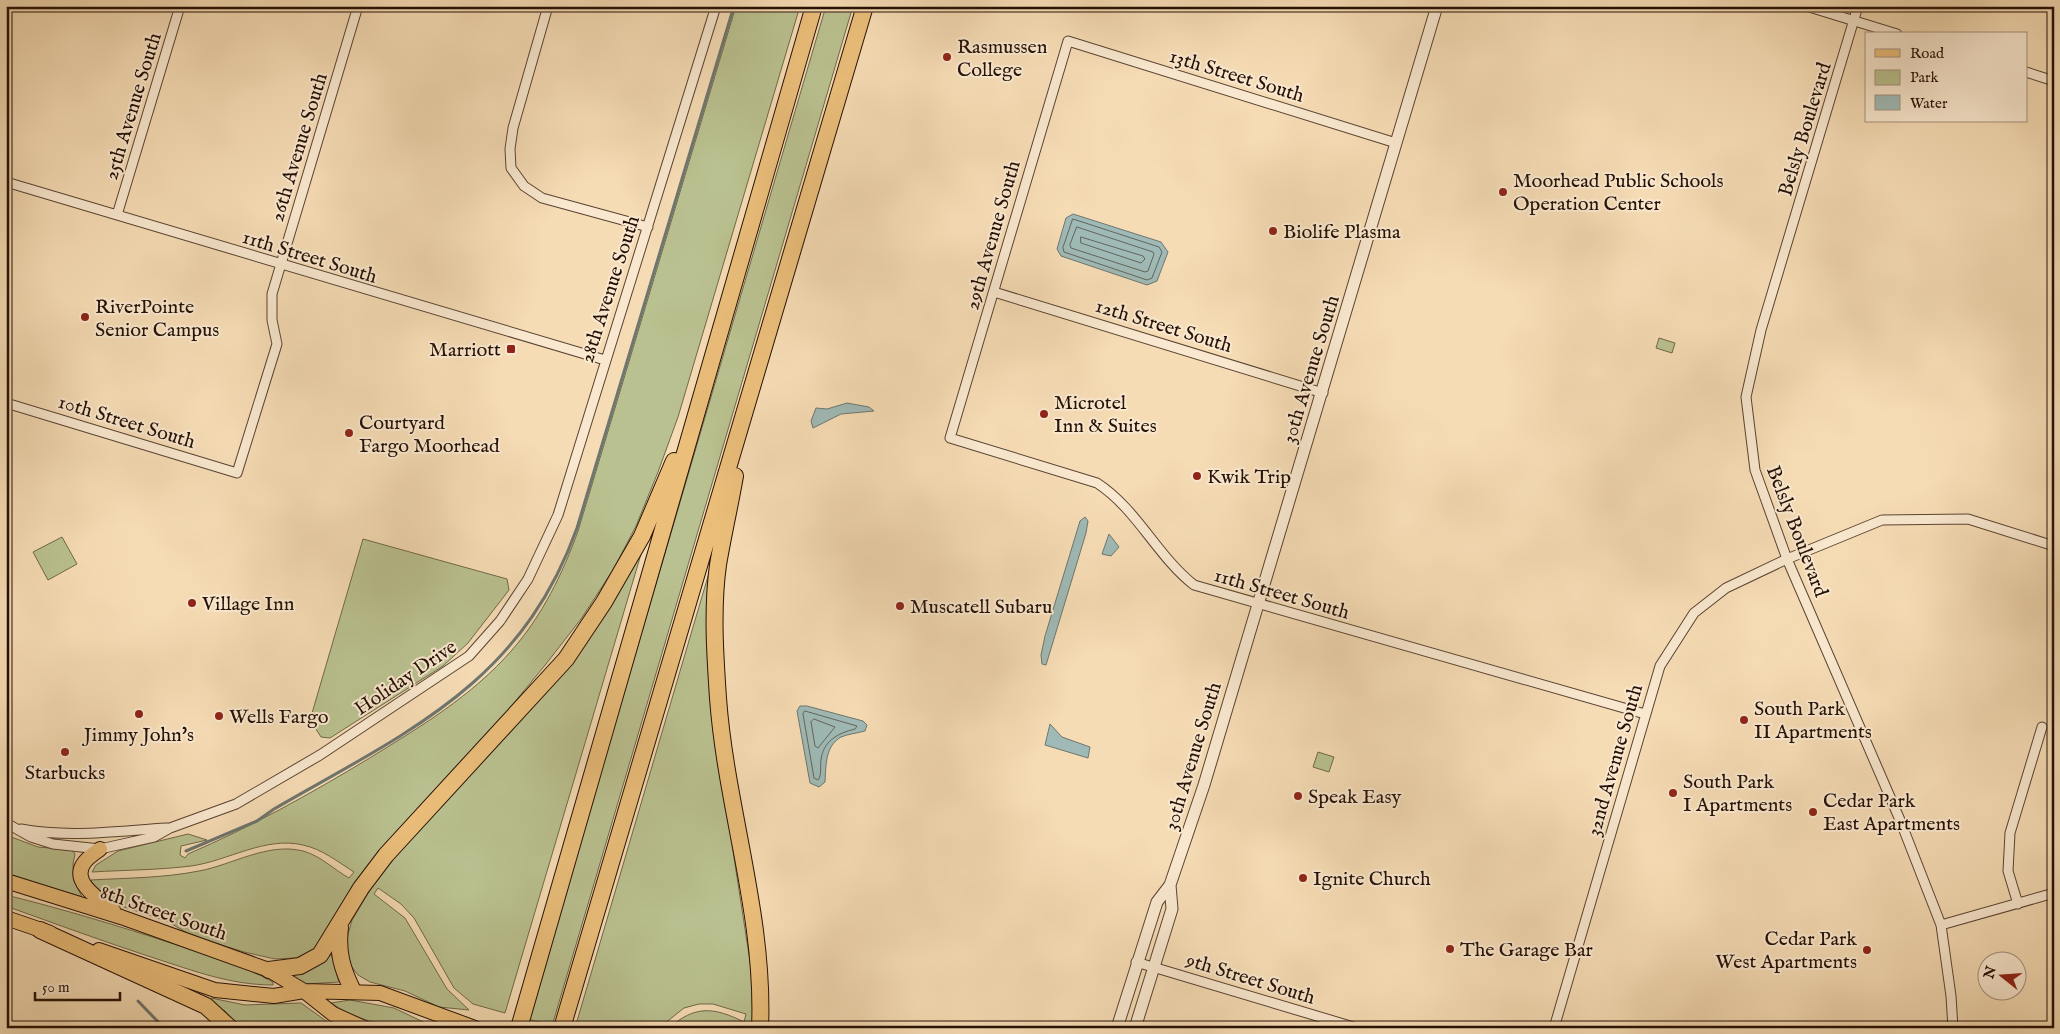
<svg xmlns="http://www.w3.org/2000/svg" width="2060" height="1034" font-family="'IM FELL English',serif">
<rect width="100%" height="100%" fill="#f6dcb5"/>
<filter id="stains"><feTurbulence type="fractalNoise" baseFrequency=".004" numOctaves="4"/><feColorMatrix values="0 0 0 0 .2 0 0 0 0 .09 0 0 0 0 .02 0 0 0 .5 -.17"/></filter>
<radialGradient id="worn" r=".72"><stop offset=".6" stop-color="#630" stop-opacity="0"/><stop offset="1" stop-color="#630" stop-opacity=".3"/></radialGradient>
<path fill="#bac190" stroke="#70684a" d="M736,6h64l-122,411 -20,55 -22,54 -23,44 -32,49 -35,45 -42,51 -123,133 -29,38 -24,48 -13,15 -10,5 -9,4 -21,1 -31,-7 -52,-16 -25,-15 -52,-17 -23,-18 -1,-6c35,-2 73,-2 108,-9 33,-6 69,-29 104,-20 18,5 30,18 46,27l5,-6c-16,-10 -32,-23 -51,-27 -38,-9 -75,16 -112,21 -32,4 -66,4 -99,6l4,-7 22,-14 70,-17 19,6 -26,6 -1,9 5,3 3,-4c63,-27 122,-60 180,-95 52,-32 104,-63 144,-109 30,-34 51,-77 66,-119z
M826,6h27l-301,1020 -24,-7z
M1659,338l16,5 -3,10 -16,-5z
M62,537l15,27 -29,16 -15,-28z
M363,539l144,40 2,11 -41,53 -25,23 -113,72 -9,-1 -11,-17z
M644,544l-139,469 -32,-9 -19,-16 -40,-70 -13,-14 -23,-16 -4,6 31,24 42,71 22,21 -30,-3 -34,-16 -35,-9 -12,-7 -7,-9 -4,-12v-16l5,-18 29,-48 21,-24 136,-149z
M711,566l8,194 36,234 -1,34h-85c26,-23 45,-21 75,-6l2,-8 -33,-10h-14l-15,4 -25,20h-84z
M1318,752l16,5 -5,15 -16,-5z
M6,835l32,12 34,3 3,4 -2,10 1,17 8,16 -76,-24z
M6,895c57,14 113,31 168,49 34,11 69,21 99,38v3c-42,0 -79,-14 -119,-27 -49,-16 -98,-34 -148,-52z
M328,955l4,1 7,26 -34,2 -13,-9z
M211,998l34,7 56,-2 35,25h-96l-15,-17 -15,-9z
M350,1000l44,8 42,20c-39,0 -72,-3 -105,-25z"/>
<path fill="#9fbab6" stroke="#6e766f" d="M1073,214l88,28 7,10 -11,29 -10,4 -86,-29 -4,-7 9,-31z
M847,403l22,4 5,4 -33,3 -28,14 -2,-7 5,-13 11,1z
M1085,517l3,4 -2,12 -40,132 -4,-1 -1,-9 4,-19 35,-115z
M1109,534l10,13 -8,9 -9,-2z
M800,706h7l56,15 4,4 -2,6c-7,2 -17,3 -24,6 -16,9 -15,29 -16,45l-6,5 -9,-4 -13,-72z
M1050,724l12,13 28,10 -2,11 -43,-13z"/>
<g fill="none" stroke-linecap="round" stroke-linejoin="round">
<path stroke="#62655e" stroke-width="1" d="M1073,219l86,28 3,5 -10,26 -5,2 -83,-28 -1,-4z
M1077,227l76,25 1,2 -6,17 -3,1 -74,-24 -1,-3z
M1081,237l62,19 2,3 -4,4 -60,-20z
M805,711l52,15 -2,3c-17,4 -32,12 -34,31 -1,7 1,15 -3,20l-4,-2 -11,-64z
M814,719l21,8 -17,21 -3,-2 -4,-24z"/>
<path stroke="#6e766f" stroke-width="3" d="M186,851l71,-30 17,-12c133,-77 247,-125 303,-281l157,-522
M138,1001l26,27"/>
<defs>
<path id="minor" d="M548,6l-35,122 -3,21 1,19 13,18 18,12 106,29
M1806,6l91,28
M1858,6l-97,324 -15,67 9,73 32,89 113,261 41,105 10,71 2,32
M2026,72l28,9
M1396,143l-328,-102 -118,397 147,45c40,26 60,73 97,102l451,129
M6,182l599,178
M117,215l63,-209
M994,292l329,101
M6,403l231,70 40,-129 -5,-24v-26l86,-288
M6,823l25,14 22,7 47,5 54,-12 16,-9 66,-24 84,-49 149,-99 31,-35 28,-42 30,-64 158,-509
M21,829c49,9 96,2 146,-1
M2018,904l-10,-33 2,-38 32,-106
M1941,925l113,-32
M1136,962l221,66
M1554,1028l106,-362 34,-53 32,-25 61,-29 95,-39 86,-1 86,27"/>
<path id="tertiary" d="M1117,1028l40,-126 13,-17 34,-100 233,-779
M1135,1028l37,-119 -2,-24"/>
<path id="primary" d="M100,849c-5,4 -12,8 -16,14 -14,19 16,37 29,47
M6,881l115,36 148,53 35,21 29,23 31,14
M6,918l44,15
M99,950l116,40 59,6 30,-5 76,2 95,35"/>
<path id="motorway" d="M735,476c-5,29 -12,59 -17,89 -6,43 -3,89 0,133 8,110 47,218 42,330
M340,927c-3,25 2,42 13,64
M40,930l166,76 24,22
M269,970l31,-4 20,-11 41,-67 25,-33 180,-196 38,-57 38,-66 32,-75
M519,1028l295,-1022
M562,1028l303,-1022"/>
</defs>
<use href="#minor" stroke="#594331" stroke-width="11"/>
<use href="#tertiary" stroke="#594331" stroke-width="13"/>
<use href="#primary" stroke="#251005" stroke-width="16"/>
<use href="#motorway" stroke="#251005" stroke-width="18"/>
<use href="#minor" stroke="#f9e8cf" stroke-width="9"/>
<use href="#tertiary" stroke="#f9e8cf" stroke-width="11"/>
<use href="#primary" stroke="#ebbe7a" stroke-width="14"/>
<use href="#motorway" stroke="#ebbe7a" stroke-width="16"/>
</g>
<g fill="#8f2418" stroke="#f9e8cf" stroke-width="2">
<circle cx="947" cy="57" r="5"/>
<circle cx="1503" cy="192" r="5"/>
<circle cx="1273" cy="231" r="5"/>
<circle cx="85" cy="317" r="5"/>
<rect x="506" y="344" width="10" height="10" rx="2.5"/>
<circle cx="1044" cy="414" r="5"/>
<circle cx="349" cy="433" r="5"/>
<circle cx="1197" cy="476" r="5"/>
<circle cx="192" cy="603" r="5"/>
<circle cx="900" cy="606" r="5"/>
<circle cx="139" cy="714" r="5"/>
<circle cx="219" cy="716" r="5"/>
<circle cx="1744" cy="720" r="5"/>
<circle cx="65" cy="752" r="5"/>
<circle cx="1673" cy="793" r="5"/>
<circle cx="1298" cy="796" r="5"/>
<circle cx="1813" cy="812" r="5"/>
<circle cx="1303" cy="878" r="5"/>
<circle cx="1450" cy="949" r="5"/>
<circle cx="1867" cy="950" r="5"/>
</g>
<g text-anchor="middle" stroke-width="4" stroke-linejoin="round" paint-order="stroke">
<g font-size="20" fill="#251005" stroke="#f9e8cf" text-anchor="start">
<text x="957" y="53">Rasmussen<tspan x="957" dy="23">College</tspan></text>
<text x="1513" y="187">Moorhead Public Schools<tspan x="1513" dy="23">Operation Center</tspan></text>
<text x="1283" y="238">Biolife Plasma</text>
<text x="95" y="313">RiverPointe<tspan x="95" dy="23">Senior Campus</tspan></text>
<text x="501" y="356" text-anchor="end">Marriott</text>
<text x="1054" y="409">Microtel<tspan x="1054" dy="23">Inn &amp; Suites</tspan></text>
<text x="359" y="429">Courtyard<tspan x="359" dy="23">Fargo Moorhead</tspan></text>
<text x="1207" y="483">Kwik Trip</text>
<text x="202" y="610">Village Inn</text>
<text x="910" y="613">Muscatell Subaru</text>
<text x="1754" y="715">South Park<tspan x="1754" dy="23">II Apartments</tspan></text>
<text x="229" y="723">Wells Fargo</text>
<text x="139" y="741" text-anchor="middle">Jimmy John's</text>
<text x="65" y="779" text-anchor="middle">Starbucks</text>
<text x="1683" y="788">South Park<tspan x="1683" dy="23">I Apartments</tspan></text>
<text x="1308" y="803">Speak Easy</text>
<text x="1823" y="807">Cedar Park<tspan x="1823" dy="23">East Apartments</tspan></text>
<text x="1313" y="885">Ignite Church</text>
<text x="1857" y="945" text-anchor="end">Cedar Park<tspan x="1857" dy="23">West Apartments</tspan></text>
<text x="1460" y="956">The Garage Bar</text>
</g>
<g font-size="20" fill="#251005" stroke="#f9e8cf">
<text transform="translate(1237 75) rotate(17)" y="7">13th Street South</text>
<text transform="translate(132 106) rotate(-73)" y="7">25th Avenue South</text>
<text transform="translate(1804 129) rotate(-73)" y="7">Belsly Boulevard</text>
<text transform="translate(298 147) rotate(-73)" y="7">26th Avenue South</text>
<text transform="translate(992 235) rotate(-74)" y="7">29th Avenue South</text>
<text transform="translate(310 256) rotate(17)" y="7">11th Street South</text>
<text transform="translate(609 289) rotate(-72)" y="7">28th Avenue South</text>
<text transform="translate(1164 325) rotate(17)" y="7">12th Street South</text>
<text transform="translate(1310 369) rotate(-73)" y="7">30th Avenue South</text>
<text transform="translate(127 421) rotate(17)" y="7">10th Street South</text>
<text transform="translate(1798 531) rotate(69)" y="7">Belsly Boulevard</text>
<text transform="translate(1282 593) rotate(16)" y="7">11th Street South</text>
<text transform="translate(405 677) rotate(-34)" y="7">Holiday Drive</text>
<text transform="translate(1192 756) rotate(-73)" y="7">30th Avenue South</text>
<text transform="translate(1614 760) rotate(-74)" y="7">32nd Avenue South</text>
<text transform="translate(164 912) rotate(19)" y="7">8th Street South</text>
<text transform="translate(1251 978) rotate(17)" y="7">9th Street South</text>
</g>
</g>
<rect width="2060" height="1034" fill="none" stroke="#f6dcb5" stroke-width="25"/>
<rect x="8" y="8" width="2045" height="1019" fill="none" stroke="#251005" stroke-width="2.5"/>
<rect x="12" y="12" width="2035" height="1009" fill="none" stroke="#251005"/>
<rect x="1865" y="32" width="162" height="90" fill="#f9e8cf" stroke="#a4927e"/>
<rect x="1875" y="49" width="25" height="8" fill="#ebbe7a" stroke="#a4927e"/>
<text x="1910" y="58" font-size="15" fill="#251005">Road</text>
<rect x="1875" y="70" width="25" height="15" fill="#bac190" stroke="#a4927e"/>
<text x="1910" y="82" font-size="15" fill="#251005">Park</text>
<rect x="1875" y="95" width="25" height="15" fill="#9fbab6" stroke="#a4927e"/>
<text x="1910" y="108" font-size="15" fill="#251005">Water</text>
<g transform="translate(2002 976) rotate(287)"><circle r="24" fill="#f9e8cf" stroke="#a4927e"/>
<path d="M0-4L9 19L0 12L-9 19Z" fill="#8f2418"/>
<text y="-8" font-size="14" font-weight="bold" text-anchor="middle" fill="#251005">N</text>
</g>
<path d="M35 992v8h85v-8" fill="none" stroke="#251005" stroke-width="2.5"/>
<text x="42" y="992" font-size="15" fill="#251005" stroke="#f9e8cf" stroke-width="4" paint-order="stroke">50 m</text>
<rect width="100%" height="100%" filter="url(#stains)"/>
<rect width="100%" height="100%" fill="url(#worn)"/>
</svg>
